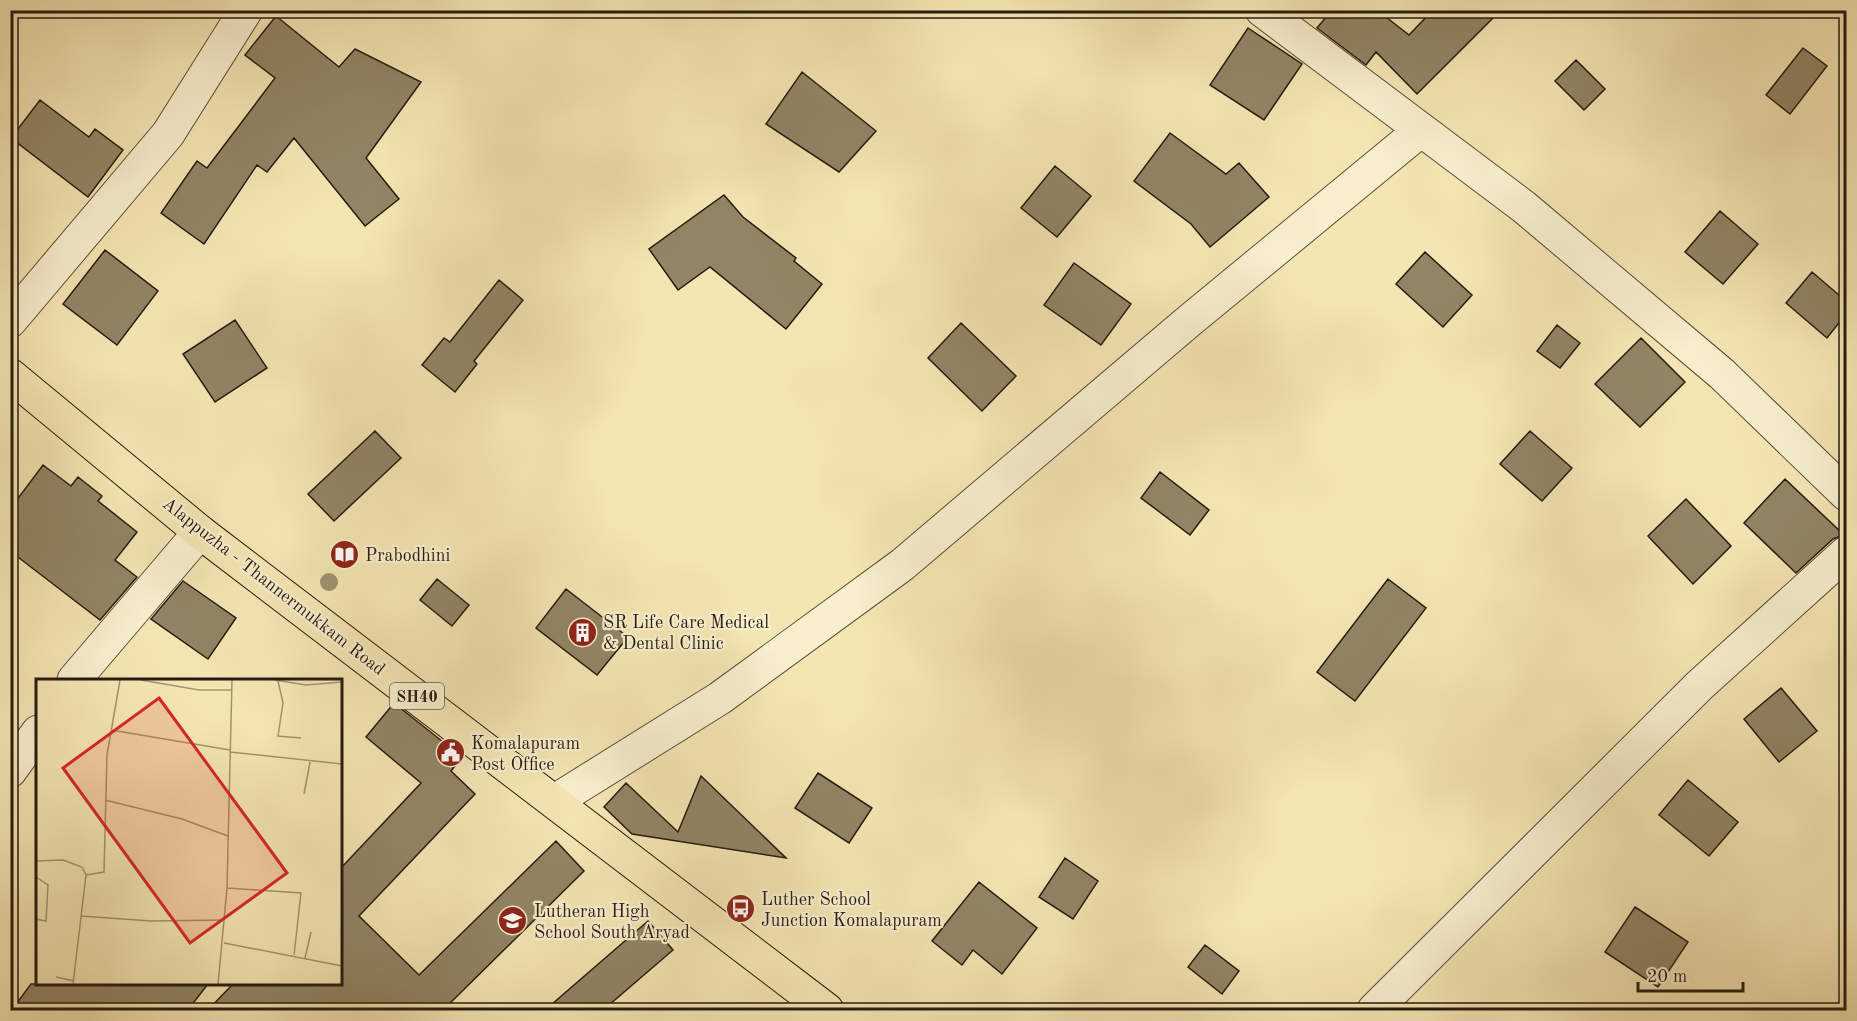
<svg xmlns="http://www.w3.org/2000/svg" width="1857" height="1021" font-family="'Old Standard TT',serif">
<rect width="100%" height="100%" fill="#f4e6b3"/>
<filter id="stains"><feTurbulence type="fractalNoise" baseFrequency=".00333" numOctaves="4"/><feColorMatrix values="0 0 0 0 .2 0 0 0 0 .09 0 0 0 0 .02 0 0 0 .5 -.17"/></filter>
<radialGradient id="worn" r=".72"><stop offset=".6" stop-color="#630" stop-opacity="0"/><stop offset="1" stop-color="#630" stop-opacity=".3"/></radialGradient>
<path fill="#918565" stroke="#261b10" stroke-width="1.5" d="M1332,10h45l32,25 24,-25h68l-84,84 -41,-42 -10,13 -49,-37z
M276,16l63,51 16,-18 66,33 -55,76 33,41 -34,27 -71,-88 -27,34 -10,-7 -53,79 -43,-31 36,-52 10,7 68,-90 -30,-23z
M1248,28l54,36 -38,56 -54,-35z
M1803,48l24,18 -37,48 -24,-19z
M1576,60l29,29 -21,21 -29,-29z
M802,72l74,59 -37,41 -73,-48z
M40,100l49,37 6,-8 28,21 -35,47 -77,-59z
M1170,133l56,41 13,-11 30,34 -59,50 -19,-23 -57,-43z
M1055,166l36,30 -34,41 -36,-29z
M724,195l19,22 53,41 -2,3 28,23 -36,45 -76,-62 -32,23 -29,-41z
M1720,211l38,33 -35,40 -38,-32z
M105,250l53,41 -41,54 -54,-41z
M1425,252l47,43 -29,32 -47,-43z
M1074,263l57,41 -30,41 -57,-40z
M1812,272l34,29v13l-19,24 -41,-35z
M499,280l24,20 -49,61 3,3 -22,28 -33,-27 22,-27 6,4z
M235,320l32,48 -52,34 -32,-48z
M961,323l55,53 -34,35 -54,-53z
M1557,325l23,18 -20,25 -23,-17z
M1641,338l44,44 -45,45 -45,-43z
M375,431l26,27 -67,63 -26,-27z
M1530,431l42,37 -30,33 -42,-37z
M43,465l28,21 7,-9 24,19 -4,5 39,31 -22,28 22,17 -37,43 -90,-69v-42z
M1160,472l49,38 -19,25 -49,-37z
M1785,479l59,56 -11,4 -37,34 -52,-50z
M1686,499l45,47 -38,38 -45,-48z
M437,579l32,26 -17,21 -32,-26z
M1388,579l38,29 -71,93 -38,-29z
M183,581l53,37 -28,41 -57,-40z
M566,589l62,48 -31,38 -61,-47z
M1781,688l36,43 -38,31 -35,-43z
M394,703l68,54 -11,14 24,23 -116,122 60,59 137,-134 28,30 -142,140h-235l26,-27h107v-115l81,-86 -55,-46z
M818,773l54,35 -23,35 -54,-35z
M701,776l85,82 -154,-24 -28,-27 22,-24 52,49z
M1688,780l50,42 -29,34 -50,-41z
M1065,858l33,23 -25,38 -34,-22z
M979,882l58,46 -35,46 -29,-24 -11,15 -30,-24z
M1635,907l53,35 -30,45 -53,-35z
M648,921l25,29 -71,61h-58z
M1205,945l34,26 -17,23 -34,-27z
M31,984h177l-21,27h-176z"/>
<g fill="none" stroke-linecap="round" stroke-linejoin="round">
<defs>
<path id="minor" d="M1262,10l262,197 198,167 124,120
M10,321l158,-187 78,-124
M74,680l126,-148
M10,771l28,-39
M555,801l165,-103 182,-133 287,-244 232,-191
M1374,1010l326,-325 146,-132"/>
<path id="primary" d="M10,375l190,157 627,478"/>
</defs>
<use href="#minor" stroke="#5a4e39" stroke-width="35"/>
<use href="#primary" stroke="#261b10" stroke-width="35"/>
<use href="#minor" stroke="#f8efce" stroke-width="33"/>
<use href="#primary" stroke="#f4e6b3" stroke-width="33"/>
</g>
<circle fill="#9f926f" cx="329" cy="582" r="9"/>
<defs>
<symbol id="library-disc" viewBox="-11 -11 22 22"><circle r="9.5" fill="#8f2418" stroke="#f8efce"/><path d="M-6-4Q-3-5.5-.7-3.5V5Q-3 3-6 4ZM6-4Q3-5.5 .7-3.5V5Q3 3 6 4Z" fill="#fff"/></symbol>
<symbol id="building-disc" viewBox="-11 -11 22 22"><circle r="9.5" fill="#8f2418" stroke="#f8efce"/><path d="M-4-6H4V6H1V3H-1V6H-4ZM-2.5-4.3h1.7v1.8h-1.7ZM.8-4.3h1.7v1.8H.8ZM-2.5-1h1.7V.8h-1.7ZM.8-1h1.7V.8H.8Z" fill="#fff"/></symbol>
<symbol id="civic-disc" viewBox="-11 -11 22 22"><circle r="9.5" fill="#8f2418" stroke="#f8efce"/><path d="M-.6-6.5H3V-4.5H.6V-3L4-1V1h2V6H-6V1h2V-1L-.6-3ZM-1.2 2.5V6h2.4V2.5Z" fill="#fff"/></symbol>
<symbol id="bus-disc" viewBox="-11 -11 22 22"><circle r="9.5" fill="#8f2418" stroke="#f8efce"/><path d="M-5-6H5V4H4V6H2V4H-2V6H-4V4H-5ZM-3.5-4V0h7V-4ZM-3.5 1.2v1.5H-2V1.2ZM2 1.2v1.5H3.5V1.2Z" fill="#fff"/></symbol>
<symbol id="school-disc" viewBox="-11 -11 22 22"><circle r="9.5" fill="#8f2418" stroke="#f8efce"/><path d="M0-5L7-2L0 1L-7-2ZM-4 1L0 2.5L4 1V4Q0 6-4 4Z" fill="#fff"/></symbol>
</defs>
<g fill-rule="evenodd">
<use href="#library-disc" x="328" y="538" width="33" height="33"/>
<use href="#building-disc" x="566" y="616" width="33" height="33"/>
<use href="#civic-disc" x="434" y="736" width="33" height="33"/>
<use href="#bus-disc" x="724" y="892" width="33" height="33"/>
<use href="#school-disc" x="496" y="904" width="33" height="33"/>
</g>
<g text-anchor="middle" stroke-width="4.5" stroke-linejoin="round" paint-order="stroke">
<rect fill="#f8efce" stroke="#655b49" stroke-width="1.5" x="390" y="683" width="54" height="26" rx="4.5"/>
<g font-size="16" font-weight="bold" fill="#261b10">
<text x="417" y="702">SH40</text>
</g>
<g font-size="18" fill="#261b10" stroke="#f8efce" text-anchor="start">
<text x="365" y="561">Prabodhini</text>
<text x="603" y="628">SR Life Care Medical<tspan x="603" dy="21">&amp; Dental Clinic</tspan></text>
<text x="471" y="749">Komalapuram<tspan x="471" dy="21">Post Office</tspan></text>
<text x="761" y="905">Luther School<tspan x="761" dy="21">Junction Komalapuram</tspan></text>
<text x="534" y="917">Lutheran High<tspan x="534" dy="21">School South Aryad</tspan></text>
</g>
<g font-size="18" fill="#261b10" stroke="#f8efce">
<text transform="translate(274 586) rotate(38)" y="6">Alappuzha - Thannermukkam Road</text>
</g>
</g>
<g transform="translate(36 679)">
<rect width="306" height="306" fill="#f4e6b3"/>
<path fill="none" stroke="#a29572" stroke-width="1.5" d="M105,1l58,10h33M239,1l31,5 36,-3M242,2l5,22 -5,33 23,2M75,51l119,20M194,73l112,12M268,115l6,-32M69,121l77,19 46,17M306,131v-28M0,182l27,-1 19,7 4,8 -13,109M50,196l18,-3 3,-117 13,-75M0,198l12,8 -2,36 -10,-2M191,209l74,5 -7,62M45,237l70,5 74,-1M188,264l118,23M269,279l6,-26M20,298l18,4M182,305l9,-96 5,-208"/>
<path fill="#d62828" fill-opacity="0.15" stroke="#d62828" stroke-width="3" d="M123,19l128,175 -97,70 -127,-175z"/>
<rect width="306" height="306" fill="none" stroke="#261b10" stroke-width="3"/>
</g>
<rect width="1857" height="1021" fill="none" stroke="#f4e6b3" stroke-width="36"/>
<rect x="12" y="12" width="1833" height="997" fill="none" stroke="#261b10" stroke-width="3"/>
<rect x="18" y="18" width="1821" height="985" fill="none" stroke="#261b10" stroke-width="1.5"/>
<path d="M1638 982v9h105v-9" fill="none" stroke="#261b10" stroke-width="3"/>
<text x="1647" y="982" font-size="18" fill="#261b10" stroke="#f8efce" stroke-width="4.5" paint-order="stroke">20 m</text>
<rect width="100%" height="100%" filter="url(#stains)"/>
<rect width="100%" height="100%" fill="url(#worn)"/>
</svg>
